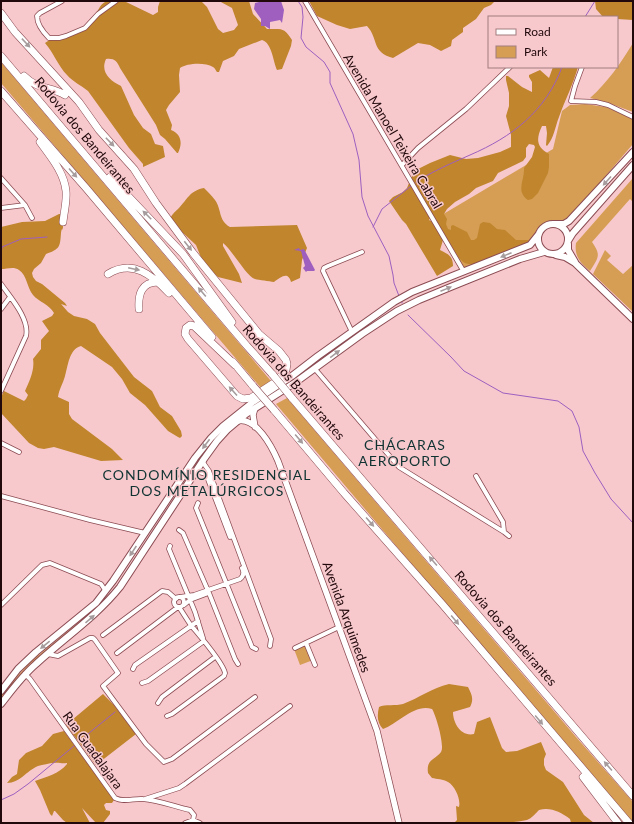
<svg xmlns="http://www.w3.org/2000/svg" width="634" height="824" font-family="Lato,sans-serif">
<rect width="100%" height="100%" fill="#f7c9cd"/>
<path fill="#d59e54" d="M633,43v69l-27,-10 -16,-4c18,-16 30,-34 43,-55z
M1,62l270,319 -10,7 -260,-305z
M585,104l21,3 27,12v25l-60,70 -6,5 -9,3h-11l-8,5 -6,11 -7,7 -58,24 -4,-1 -29,-49 118,-70 9,-38 8,-6z
M633,178v24l-3,-3 -38,43c9,13 7,15 -2,29 -9,-8 -16,-14 -14,-28z
M605,250l6,6 -4,4 16,14 10,-9v47l-40,-38z
M287,398l289,339 57,65v21l-109,-126 -248,-293z
M101,604l-2,6 -69,54 -12,13 -17,23v-5l28,-32z
M306,643l7,17 -13,5 -6,-16z"/>
<path fill="#c0852d" d="M107,1h17l29,14 5,-3v-5l2,-6h41l6,6 11,22 5,4 11,-3 4,-5 -6,-17 -13,-7h30l4,13 14,15c15,0 17,-2 25,11l-1,6 -9,23 -5,1c-4,-9 -5,-27 -15,-30l-23,9 -5,7 -11,5 -4,11h-2c-1,-1 -2,-4 -4,-5 -8,-5 -26,-4 -33,1l-1,7 1,17 -11,13 -3,5 6,15 -1,5c10,4 12,13 7,23h-1l-12,-14 -5,-4 -4,-10 -36,-57c-3,-7 -6,-10 -14,-9 -6,13 4,22 15,27l13,29 9,13 8,6 4,10 8,2 2,11 -22,10v-3l-14,-16 -41,-57c-7,-6 -15,-9 -21,-16 -9,-9 -13,-22 -22,-32l6,-4h6l32,-15c2,-7 3,-5 7,-11 4,-5 4,-9 11,-12z
M309,1h186l-4,4 -7,3 -8,11 -13,9v4l-11,8 -1,6 -10,5 -11,-6 -12,-2 -25,15c-22,-6 -14,-19 -26,-32l-17,3 -13,-4 -20,-9z
M595,1h38v19l-16,-1v-2h-14l-7,-8z
M553,67h25c-5,18 -13,33 -19,50 -4,10 -5,21 -12,29l-1,-1 1,-12 -1,-7h-4c-6,13 -6,21 7,28v13l-1,6 -10,20 -6,6 -4,1c-13,-9 -3,-20 -4,-32l8,-11 3,-10 -1,-2 -5,-1 -3,4v9l-3,4 -25,12 -5,8 -17,7 -7,6 -14,8 -8,7 -3,5 3,5 -1,5 2,5 3,1v-4l2,-1 14,7 4,8h3l3,-2 3,-14 3,-2 7,1 7,6 8,1 11,10h12l1,2 -6,4c-12,5 -41,20 -54,18 -4,0 -7,-3 -10,-6l-23,-37 -3,-3h-3l-1,2 4,2 10,18 -3,10c8,4 13,6 13,16l-16,10 -31,-52 -4,-4 -13,-19 4,-4 10,-5 4,-4 4,-10 7,-9 12,-6 20,-8 16,4 12,-1 22,-6 11,-5v-12l-5,-19 3,-10v-13l-3,-13v-4h2l14,11 10,5v-10l-3,-5v-2l11,-5 9,8z
M204,188c4,4 8,8 11,12 7,10 3,20 15,27l67,-2 10,23 -5,12 -2,18 -9,4c-3,-11 -10,-5 -17,0 -5,-1 -15,-2 -19,-3 -8,-2 -23,-29 -32,-36v3l16,28 3,9 -24,-6 -14,-12 -8,-20 -14,-13 -12,-13c2,-5 4,-6 8,-10 10,-10 11,-18 26,-21z
M59,214h2c1,4 3,9 2,13 -1,6 -1,-1 -2,6 -1,14 -1,16 -15,21l-5,9 -7,6 -2,4 1,4 3,4 6,3 23,19 2,3 -6,-2 7,8 6,4 13,3 8,5 5,9 34,44 18,14 8,16 12,9 9,15 1,5 -2,2 -2,-1 -10,-6 -23,-26 -15,-12 -8,-14 -10,-12 -31,-21c-12,3 -13,20 -16,30 -2,8 -6,13 -7,21l11,5v12l3,5 40,30 11,11 -22,1 -47,-14 -10,2 -6,-1 -9,-5 -28,-30v-16l3,-6 20,10 2,-2 2,-4 -3,-4c4,-9 10,-21 8,-32l8,-10v-9l8,-9 -7,-10 10,-5 2,-3c-5,-9 -15,-11 -21,-18 -6,-7 -6,-20 -14,-25 -5,-4 -12,-1 -18,-1v-42l21,-5 23,-1z
M449,684l19,3c4,8 6,12 2,20l-17,5c0,11 8,25 21,22l3,-12 13,-5 12,31 4,4 11,-1 24,-9 5,12 -2,5v6l2,5 17,12 21,33 10,8h-23l-1,-4c-10,-7 -19,-12 -31,-9 -4,4 -7,8 -12,10 -17,4 -54,3 -73,3l3,-3 -1,-14 3,1c2,-8 -4,-21 -11,-25 -5,-3 -11,-3 -16,-4l-4,-5c-2,-14 7,-13 13,-21 4,-6 -5,-37 -9,-43 -17,-6 -35,15 -49,20 -6,-6 -6,-14 -4,-22 6,-3 17,-1 24,-3 16,-6 29,-16 46,-20z
M103,694l11,11 22,29 -40,31 -30,-40z
M64,731l50,69 -2,3h-6l-2,2 2,5 4,1v3l-7,9h-7l-14,-15 8,15h-23l-4,-3 -8,-9h-1l-2,5 -2,-2 -10,-24 -5,-9c11,-4 24,-7 32,-17v-1c-5,1 -9,-1 -13,0 -5,0 -11,2 -16,3 -12,5 -18,17 -31,17l5,-6 5,-3 2,-14 7,-7 16,-7 11,-12z"/>
<path fill="#9e5fbf" d="M263,1h18l3,9 -2,13 -2,-3 -10,2v7l-5,-3h-4v-7l-7,-10 1,-6z
M299,248l1,2 4,-1 11,21 -1,1h-7l-1,1 -3,-4 2,-2 -4,-15 -7,-1z"/>
<g fill="none" stroke-linecap="round" stroke-linejoin="round">
<path stroke="#9e5fbf" stroke-width="1" d="M298,1l4,6 1,10 -2,21 5,9 18,15 6,10v11l23,51 6,26 3,37 6,19 21,40 4,19 1,8 5,13
M585,17l10,-16
M416,182c17,-11 36,-19 54,-27 42,-18 76,-44 92,-88
M373,227l9,-18 29,-23
M1,253l1,-6 19,-8 26,-2
M402,302v1
M408,315l43,42 13,14 39,22 55,8 14,10 7,16 4,24 12,22 16,26 22,24
M83,738l32,-26
M1,800l13,-6 14,-10 46,-38"/>
<defs>
<path id="street" d="M62,1l-22,12 -3,3c0,9 6,16 12,22h10l7,-2 19,-8 13,-14 18,-13
M305,1l159,271
M582,67l-7,19 -4,15 25,1 12,3 25,12
M402,165l16,-17 48,-39 44,-42
M1,178l24,27 7,13
M1,208l24,-3
M1,284c9,13 29,35 25,52l-25,55
M1,309l9,-12
M352,332l-29,-61 1,-3 4,-2 34,-14
M315,369l84,98 105,65 5,4
M1,443l18,9
M202,461l7,10 62,168 -1,7
M196,471l10,3 24,63
M476,476l27,46 1,10
M1,496l89,24 55,13
M198,503l-2,5 56,139 4,2
M179,530l4,3 26,60 26,66 3,5
M170,546l-1,3 26,63 8,26
M180,597l14,-2 46,-16c4,-3 4,-7 2,-11
M174 602a5 5 0 1 1 10 0a5 5 0 1 1-10 0Z
M1,605l41,-40 8,-2 51,21 4,6
M184,605l6,-5 16,-6
M103,635l59,-44 6,1 8,7
M306,643l9,22
M295,648l44,-21
M117,653l61,-46
M48,654l10,2 32,-18h3l2,2 23,33 -15,13 43,58 18,18 8,-3 83,-62
M133,669l2,-4 63,-44
M25,674l5,5 85,119c9,5 19,0 28,1 15,1 33,8 47,11l4,5 -1,5
M142,683l6,-2 56,-40
M158,703l4,-6 53,-40
M167,716l5,-2 52,-38 1,-3c-2,-11 -27,-39 -35,-49 -4,-6 -7,-11 -11,-17
M145,799l34,-11 6,-4 105,-78
M193,820l7,3
M185,823l8,-3"/>
<path id="secondary" d="M255,408l-2,7 2,12
M237,421c19,-5 35,26 41,40l99,270 22,92"/>
<path id="primary" d="M538 239a15 15 0 1 1 30 0a15 15 0 1 1-30 0Z
M555,224h9l5,-3 64,-69
M568,241l5,-8 60,-68
M568,244v6l7,12
M556,255l9,2 10,6 58,56
M1,691l17,-22 18,-17 60,-49 17,-22 82,-123 16,-20 12,-12 30,-24 39,-26 26,-20 76,-54 18,-10 118,-47 8,-10
M1,704c11,-14 21,-28 35,-40 28,-26 60,-47 84,-77l84,-128 13,-18 10,-11 19,-16 50,-32 66,-48 35,-23 22,-11 34,-14 67,-27 24,-7"/>
<path id="highway" d="M1,13l14,19 64,70 20,28 35,39 22,34 37,50 66,81 20,17 7,9 1,4 -1,6 -9,11 -26,17 -8,1 -6,-3 -49,-57 -3,-5 1,-6 4,-3 4,1 41,39
M1,56l246,290 26,29
M24,76c14,14 26,10 41,19
M1,91l85,97 126,149
M40,142c10,14 24,30 26,49 1,10 -2,21 -3,31
M110,177l73,77 49,68
M108,274c25,-15 44,1 61,19
M139,309c-1,-14 2,-27 19,-27
M233,362l20,24
M292,398l341,398
M274,410l70,83 99,112 186,218
M583,777l35,46"/>
</defs>
<use href="#street" stroke="#8b4b52" stroke-width="5.5"/>
<use href="#secondary" stroke="#8b4b52" stroke-width="7"/>
<use href="#primary" stroke="#8b4b52" stroke-width="8"/>
<use href="#highway" stroke="#8b4b52" stroke-width="8"/>
<use href="#street" stroke="#fff" stroke-width="4"/>
<use href="#secondary" stroke="#fff" stroke-width="5.5"/>
<use href="#primary" stroke="#fff" stroke-width="6"/>
<use href="#highway" stroke="#fff" stroke-width="7"/>
<defs>
<path id="highway-bridge" d="M273,375l19,23
M253,386l21,24"/>
</defs>
<use href="#highway-bridge" stroke="#8b4b52" stroke-width="8" stroke-linecap="butt"/>
<use href="#highway-bridge" stroke="#fff" stroke-width="7"/>
</g>
<defs><path id="oneway-solid" d="M-6-.8H1V-3.2L6.5 0L1 3.2V.8H-6Z"/></defs>
<g fill="#a69c9d">
<use href="#oneway-solid" transform="translate(26 43) rotate(47)"/>
<use href="#oneway-solid" transform="translate(110 142) rotate(46)"/>
<use href="#oneway-solid" transform="translate(73 173) rotate(48)"/>
<use href="#oneway-solid" transform="translate(607 181) rotate(132)"/>
<use href="#oneway-solid" transform="translate(147 215) rotate(-135)"/>
<use href="#oneway-solid" transform="translate(188 246) rotate(52)"/>
<use href="#oneway-solid" transform="translate(506 255) rotate(158)"/>
<use href="#oneway-solid" transform="translate(134 269) rotate(12)"/>
<use href="#oneway-solid" transform="translate(446 289) rotate(-22)"/>
<use href="#oneway-solid" transform="translate(202 292) rotate(-130)"/>
<use href="#oneway-solid" transform="translate(335 354) rotate(-37)"/>
<use href="#oneway-solid" transform="translate(233 391) rotate(-132)"/>
<use href="#oneway-solid" transform="translate(299 439) rotate(50)"/>
<use href="#oneway-solid" transform="translate(206 444) rotate(127)"/>
<use href="#oneway-solid" transform="translate(370 522) rotate(49)"/>
<use href="#oneway-solid" transform="translate(133 551) rotate(124)"/>
<use href="#oneway-solid" transform="translate(433 561) rotate(-131)"/>
<use href="#oneway-solid" transform="translate(90 619) rotate(-41)"/>
<use href="#oneway-solid" transform="translate(455 620) rotate(50)"/>
<use href="#oneway-solid" transform="translate(45 645) rotate(141)"/>
<use href="#oneway-solid" transform="translate(539 720) rotate(50)"/>
<use href="#oneway-solid" transform="translate(608 766) rotate(-131)"/>
</g>
<g text-anchor="middle" stroke-width="3" stroke-linejoin="round" paint-order="stroke">
<g font-size="13" fill="#21080b" stroke="#f7c9cd">
<text transform="translate(393 131) rotate(59)" y="5">Avenida Manoel Teixeira Cabral</text>
<text transform="translate(85 135) rotate(50)" y="5">Rodovia dos Bandeirantes</text>
<text transform="translate(294 382) rotate(49)" y="5">Rodovia dos Bandeirantes</text>
<text transform="translate(347 617) rotate(70)" y="5">Avenida Arquimedes</text>
<text transform="translate(506 628) rotate(49)" y="5">Rodovia dos Bandeirantes</text>
<text transform="translate(93 750) rotate(54)" y="5">Rua Guadalajara</text>
</g>
<g font-size="14" letter-spacing="1" fill="#103332" stroke="#f7c9cd">
<text x="405" y="450">CHÁCARAS<tspan x="405" dy="16">AEROPORTO</tspan></text>
<text x="207" y="480">CONDOMÍNIO RESIDENCIAL<tspan x="207" dy="16">DOS METALÚRGICOS</tspan></text>
</g>
</g>
<rect width="634" height="824" fill="none" stroke="#21080b" stroke-width="4"/>
<rect x="488" y="16" width="130" height="52" fill="#f7c9cd" stroke="#a17c7f"/>
<rect x="496" y="29" width="20" height="6" fill="#ffffff" stroke="#a17c7f"/>
<text x="524" y="36" font-size="12" fill="#21080b">Road</text>
<rect x="496" y="46" width="20" height="12" fill="#d59e54" stroke="#a17c7f"/>
<text x="524" y="56" font-size="12" fill="#21080b">Park</text>
</svg>
